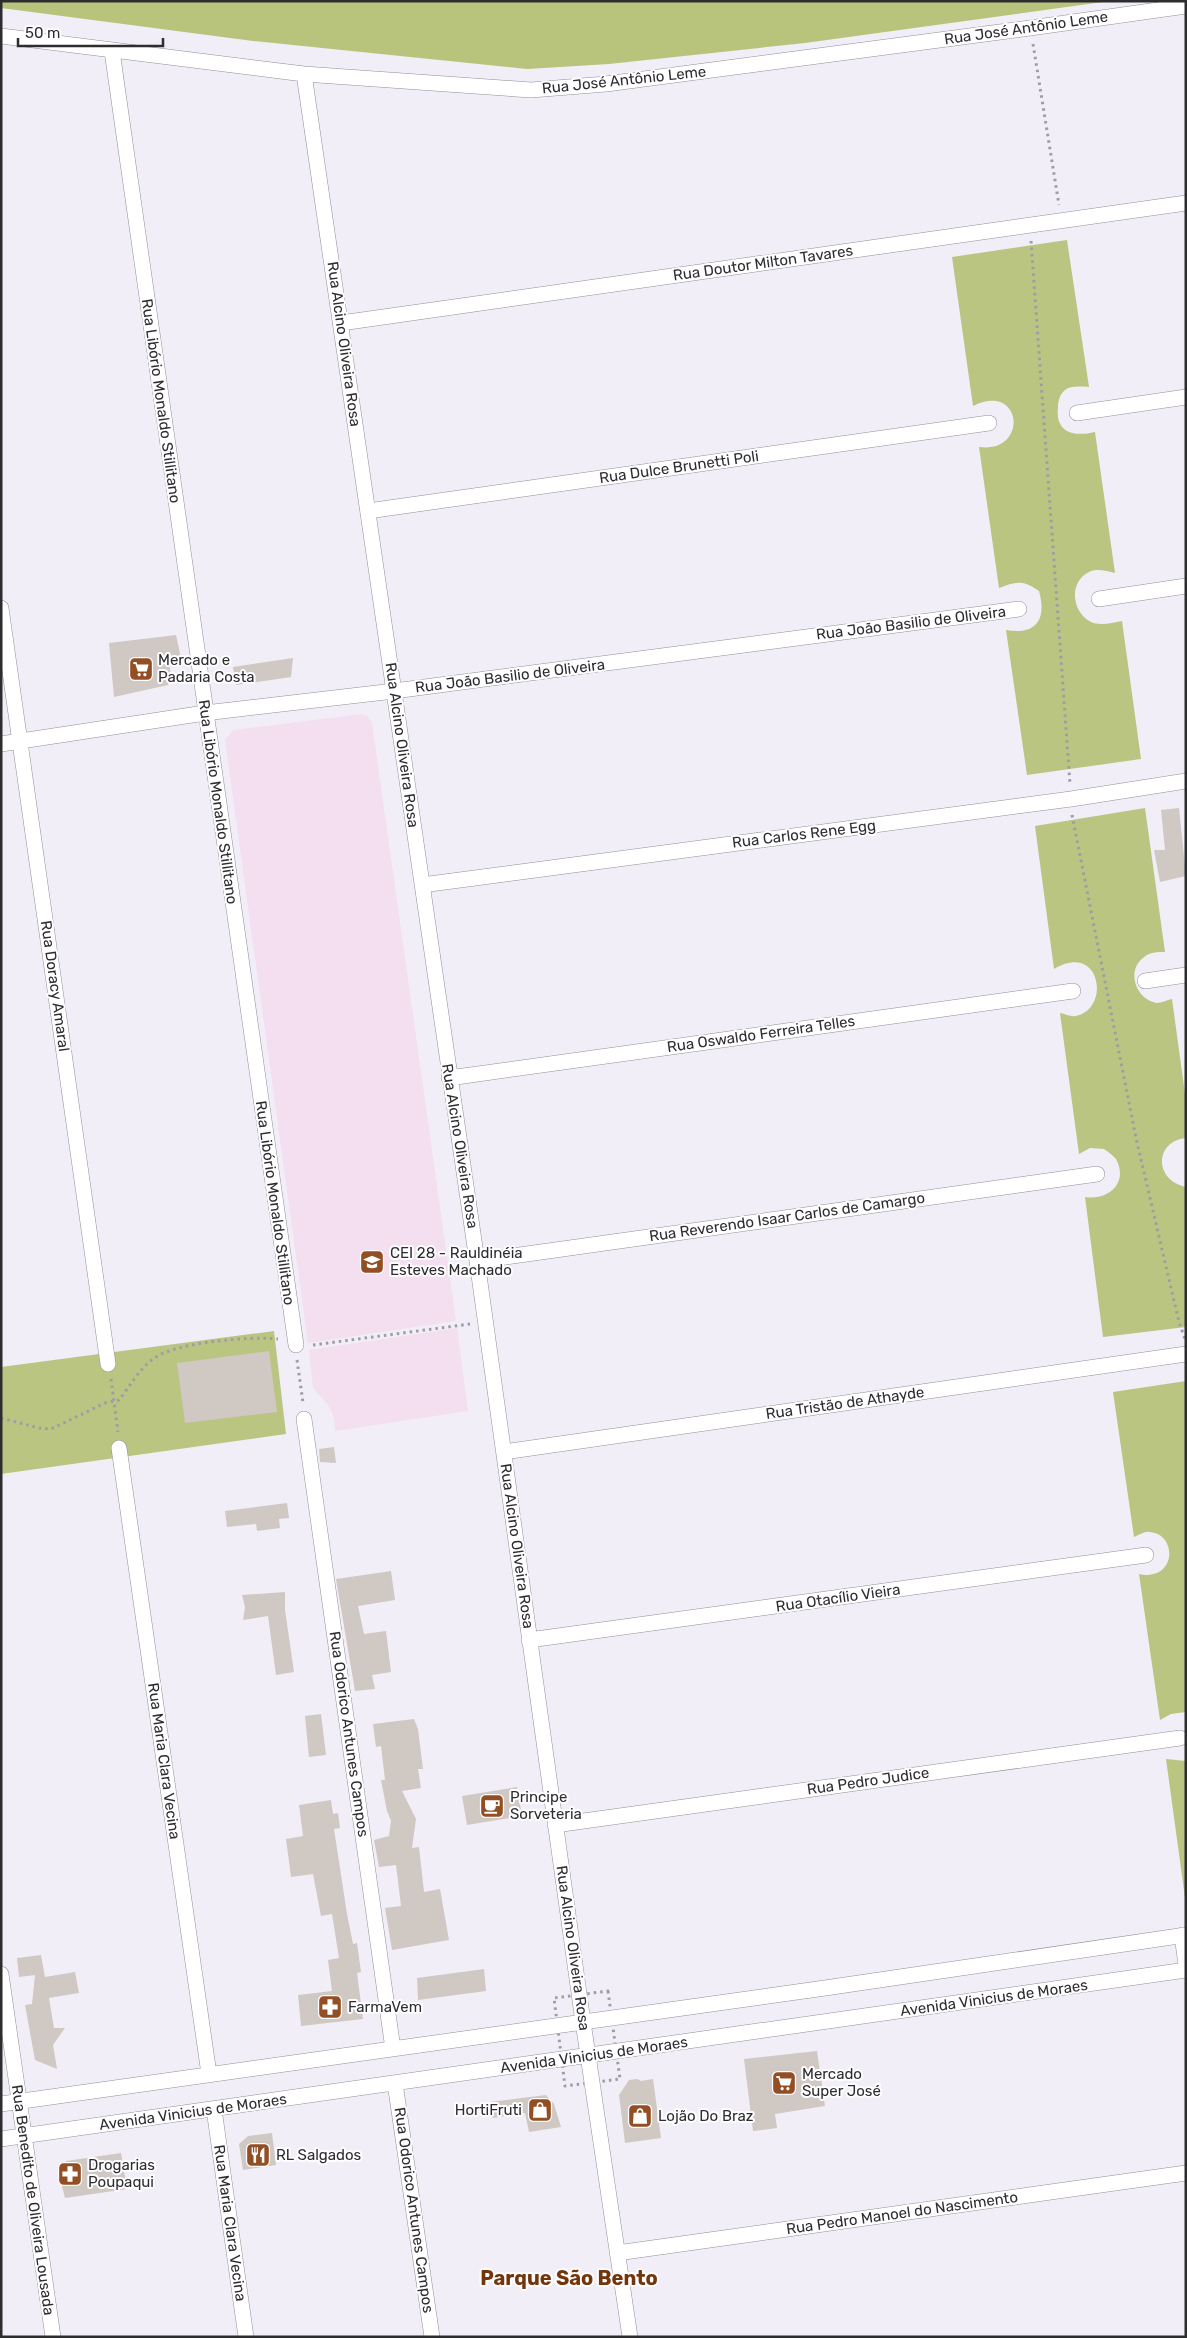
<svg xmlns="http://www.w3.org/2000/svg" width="1187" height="2338" font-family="Rubik,sans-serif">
<rect width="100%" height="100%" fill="#f1eef7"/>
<path fill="#f3dfef" d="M361,714l6,2 5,7 84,598 -148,22 -83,-603 8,-10z
M457,1328l11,83 -133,20 -1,-13 -5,-12 -16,-18 -4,-38z"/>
<path fill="#bac581" d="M1067,240l22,147c-7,0 -18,-2 -24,3 -5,4 -7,11 -7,17 -3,26 16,30 37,25l20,141c-8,-2 -18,-5 -26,-1 -21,10 -17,41 2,50 9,4 21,1 31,-1l19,138 -114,16 -21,-145c30,5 41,-10 33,-39 -16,-11 -21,-10 -40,-3l-20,-141c50,7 44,-66 -6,-41l-21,-149z
M1145,808l20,144c-8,0 -16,0 -22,6 -17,13 -7,42 14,45 4,0 10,-3 15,-4l14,102v37c-31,3 -33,42 0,49v140l-83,10 -18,-140c23,4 44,-14 31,-38 -3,-4 -8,-7 -12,-10l-14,-1 -11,6 -19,-141c5,1 11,4 16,3 35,-7 25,-75 -22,-47l-19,-143z
M274,1331l12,103 -285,40v-107z
M1186,1381v331l-15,2 -11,6 -21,-146c38,8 39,-41 10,-42 -4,-1 -10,3 -15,5l-21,-145z
M1166,1759l20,2v144z"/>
<path fill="#b8c47b" d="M1,1h1109l-305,42 -196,21 -82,5 -274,-28 -252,-33z"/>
<path fill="#d0c8c3" d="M176,635l5,23 -12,2 2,18 -3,7 -54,12 -5,-54z
M293,658l-2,19 -55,8 -3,-18z
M1179,808l7,68 -26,6 -6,-32h11l-4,-40z
M269,1351l8,61 -92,11 -8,-60z
M334,1447l2,16 -16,-1 -1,-13z
M287,1503l2,15 -10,1 1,9 -23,3 -1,-7 -29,3 -2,-16z
M391,1571l4,29 -37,6 6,28 22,-3 5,41 -19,3 3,14 -20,2 -19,-112z
M285,1592v18l9,62 -18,3 -8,-59 -25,4 2,-13 -3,-12z
M321,1714l5,41 -17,2 -4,-41z
M414,1719l4,10 5,40h-5l3,19 -19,3 14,28 -4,29 7,-1 5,45 16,-3 9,51 -57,10 -7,-42 16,-2 -5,-41 -17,2 -5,-27 15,-4 2,-15 -4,-10 -6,-31h4l-4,-34 -5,1 -3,-23z
M517,1787l5,29 -55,9 -5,-29z
M331,1800l2,14 5,-1 2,15 -6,1 13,85 6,30 4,-1 4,29 -4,1 6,46 -62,7 -3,-31 34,-4 -4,-31 11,-2 -7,-44 -11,2 -8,-42 -22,3 -5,-38 17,-3 -4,-31z
M41,1955l4,22 30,-5 4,21 -30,5 5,30h11l-12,17 4,24 -22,-9 -10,-55 7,-1 3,-29 -16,2 -2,-19z
M484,1969l2,22 -68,9 -1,-22z
M817,2051l8,55 -50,8 2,14 -24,3 -9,-72z
M637,2079l4,2 12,-2 8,59 -36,5 -6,-48 10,-15z
M546,2095l8,9 7,23 -32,5 -4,-19 -32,5 -3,-16z
M272,2133l4,32 -33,5 -4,-26 9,-8z
M121,2153l6,36 -62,9 -7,-27 8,-10z"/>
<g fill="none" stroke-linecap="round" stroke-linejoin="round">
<defs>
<path id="street" d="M1,36l303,38 227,16 75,-6 424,-56 156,-22
M112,51l184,1294
M304,74l173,1187 106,761 47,315
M341,323l845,-120
M1077,413l109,-16
M368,511l621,-88
M1099,599l87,-13
M1,608l107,756
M1,744l204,-31 189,-22 625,-82
M422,885l649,-86 115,-18
M1145,981l41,-6
M449,1078l624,-87
M477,1261l620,-87
M304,1419l89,630
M119,1448l90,626
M504,1452l682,-98
M529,1640l617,-85
M555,1825l625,-87
M1182,1935l4,30
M1,1974l52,363
M395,2083l37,254
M1,2104l824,-116 361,-53
M214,2109l32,228
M1,2139l1185,-169
M617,2253l569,-80"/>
</defs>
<use href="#street" stroke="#928f97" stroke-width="16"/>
<path stroke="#9f9da3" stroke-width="3" stroke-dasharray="2.5 4" stroke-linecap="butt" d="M1033,44l26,161
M1031,241l39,543
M1072,815l64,323 43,184 6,17
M313,1345l157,-21
M297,1360l6,43
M111,1379l7,53
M1,1418l38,10 12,1 54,-26 14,-3c11,-14 20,-31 34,-41 22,-17 97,-23 125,-20
M608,1991l12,88 -55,7 -11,-88z"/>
<use href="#street" stroke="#fff" stroke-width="15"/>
</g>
<defs>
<symbol id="supermarket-square" viewBox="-11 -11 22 22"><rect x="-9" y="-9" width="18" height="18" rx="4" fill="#934e24" stroke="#fefdff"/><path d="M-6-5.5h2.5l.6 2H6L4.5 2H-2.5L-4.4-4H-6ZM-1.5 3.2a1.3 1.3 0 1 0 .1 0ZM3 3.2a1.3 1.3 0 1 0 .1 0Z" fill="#fff"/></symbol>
<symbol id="school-square" viewBox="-11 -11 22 22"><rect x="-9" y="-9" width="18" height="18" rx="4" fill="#934e24" stroke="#fefdff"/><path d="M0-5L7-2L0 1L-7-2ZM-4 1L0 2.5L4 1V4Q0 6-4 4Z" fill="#fff"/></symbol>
<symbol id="cafe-square" viewBox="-11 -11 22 22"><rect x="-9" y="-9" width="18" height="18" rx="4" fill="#934e24" stroke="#fefdff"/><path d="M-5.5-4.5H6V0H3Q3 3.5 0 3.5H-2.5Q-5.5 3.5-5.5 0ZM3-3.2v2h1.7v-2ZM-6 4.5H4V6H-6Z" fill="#fff"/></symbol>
<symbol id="pharmacy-square" viewBox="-11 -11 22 22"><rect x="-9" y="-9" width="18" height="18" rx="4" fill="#934e24" stroke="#fefdff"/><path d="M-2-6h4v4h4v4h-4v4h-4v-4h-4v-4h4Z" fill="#fff"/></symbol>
<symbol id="shop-square" viewBox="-11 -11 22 22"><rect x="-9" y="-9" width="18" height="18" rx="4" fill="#934e24" stroke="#fefdff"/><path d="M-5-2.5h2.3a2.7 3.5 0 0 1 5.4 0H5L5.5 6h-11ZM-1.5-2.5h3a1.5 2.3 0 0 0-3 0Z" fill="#fff"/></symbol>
<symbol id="restaurant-square" viewBox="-11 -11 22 22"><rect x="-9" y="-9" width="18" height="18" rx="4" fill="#934e24" stroke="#fefdff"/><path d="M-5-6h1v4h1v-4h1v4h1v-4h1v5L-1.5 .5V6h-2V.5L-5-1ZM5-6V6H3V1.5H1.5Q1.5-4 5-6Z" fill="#fff"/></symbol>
</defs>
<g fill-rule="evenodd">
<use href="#supermarket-square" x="127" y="655" width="28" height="28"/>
<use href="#school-square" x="358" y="1248" width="28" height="28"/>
<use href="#cafe-square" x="478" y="1792" width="28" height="28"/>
<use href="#pharmacy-square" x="316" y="1993" width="28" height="28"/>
<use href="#supermarket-square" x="770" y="2069" width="28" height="28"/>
<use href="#shop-square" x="526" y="2096" width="28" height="28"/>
<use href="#shop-square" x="626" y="2102" width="28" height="28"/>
<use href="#restaurant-square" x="244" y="2141" width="28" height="28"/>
<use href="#pharmacy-square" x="56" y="2160" width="28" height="28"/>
</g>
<g text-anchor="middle" stroke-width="4" stroke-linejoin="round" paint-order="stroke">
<g font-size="15" fill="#2d2c2f" stroke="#fefdff">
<text transform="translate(1026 28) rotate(-8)" y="5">Rua José Antônio Leme</text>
<text transform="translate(624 80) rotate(-6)" y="5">Rua José Antônio Leme</text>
<text transform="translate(763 263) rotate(-8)" y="5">Rua Doutor Milton Tavares</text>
<text transform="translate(344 344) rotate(82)" y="5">Rua Alcino Oliveira Rosa</text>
<text transform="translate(161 401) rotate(82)" y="5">Rua Libório Monaldo Stillitano</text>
<text transform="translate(679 467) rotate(-8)" y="5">Rua Dulce Brunetti Poli</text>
<text transform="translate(911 623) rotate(-7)" y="5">Rua João Basilio de Oliveira</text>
<text transform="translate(510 676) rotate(-7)" y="5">Rua João Basilio de Oliveira</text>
<text transform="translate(402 745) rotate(82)" y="5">Rua Alcino Oliveira Rosa</text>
<text transform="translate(218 802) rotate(82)" y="5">Rua Libório Monaldo Stillitano</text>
<text transform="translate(804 834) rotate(-7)" y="5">Rua Carlos Rene Egg</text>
<text transform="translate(55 986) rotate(82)" y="5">Rua Doracy Amaral</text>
<text transform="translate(761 1034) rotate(-8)" y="5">Rua Oswaldo Ferreira Telles</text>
<text transform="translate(460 1146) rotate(81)" y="5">Rua Alcino Oliveira Rosa</text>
<text transform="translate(275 1203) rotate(82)" y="5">Rua Libório Monaldo Stillitano</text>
<text transform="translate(787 1217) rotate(-8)" y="5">Rua Reverendo Isaar Carlos de Camargo</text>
<text transform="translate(845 1403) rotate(-8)" y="5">Rua Tristão de Athayde</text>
<text transform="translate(517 1546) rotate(82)" y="5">Rua Alcino Oliveira Rosa</text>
<text transform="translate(838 1598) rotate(-8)" y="5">Rua Otacílio Vieira</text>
<text transform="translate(349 1734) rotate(82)" y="5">Rua Odorico Antunes Campos</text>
<text transform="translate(164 1761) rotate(82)" y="5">Rua Maria Clara Vecina</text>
<text transform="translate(868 1781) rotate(-8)" y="5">Rua Pedro Judice</text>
<text transform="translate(573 1948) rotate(82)" y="5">Rua Alcino Oliveira Rosa</text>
<text transform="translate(994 1998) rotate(-8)" y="5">Avenida Vinicius de Moraes</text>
<text transform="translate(594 2055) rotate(-8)" y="5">Avenida Vinicius de Moraes</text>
<text transform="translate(193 2112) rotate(-8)" y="5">Avenida Vinicius de Moraes</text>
<text transform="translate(33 2200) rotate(82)" y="5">Rua Benedito de Oliveira Lousada</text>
<text transform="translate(414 2210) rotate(82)" y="5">Rua Odorico Antunes Campos</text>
<text transform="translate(902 2213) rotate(-8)" y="5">Rua Pedro Manoel do Nascimento</text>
<text transform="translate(230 2223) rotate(82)" y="5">Rua Maria Clara Vecina</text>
</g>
<g font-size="15" fill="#2d2c2f" stroke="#fefdff" text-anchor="start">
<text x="158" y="665">Mercado e<tspan x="158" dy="17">Padaria Costa</tspan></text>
<text x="390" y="1258">CEI 28 - Rauldinéia<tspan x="390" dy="17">Esteves Machado</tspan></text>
<text x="510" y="1802">Principe<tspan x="510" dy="17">Sorveteria</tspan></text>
<text x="348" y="2012">FarmaVem</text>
<text x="802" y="2079">Mercado<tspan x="802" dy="17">Super José</tspan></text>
<text x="522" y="2115" text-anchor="end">HortiFruti</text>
<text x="658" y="2121">Lojão Do Braz</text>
<text x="276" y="2160">RL Salgados</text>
<text x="88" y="2170">Drogarias<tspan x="88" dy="17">Poupaqui</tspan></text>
</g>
<g font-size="20" font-weight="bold" fill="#73350c" stroke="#fefdff">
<text x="569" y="2285">Parque São Bento</text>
</g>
</g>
<rect width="1187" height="2338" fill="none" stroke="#2d2c2f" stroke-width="5"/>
<path d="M18 38v8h145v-8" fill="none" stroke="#2d2c2f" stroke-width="2.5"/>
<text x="25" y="38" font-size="15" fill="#2d2c2f" stroke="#fefdff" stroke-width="4" paint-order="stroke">50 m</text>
</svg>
